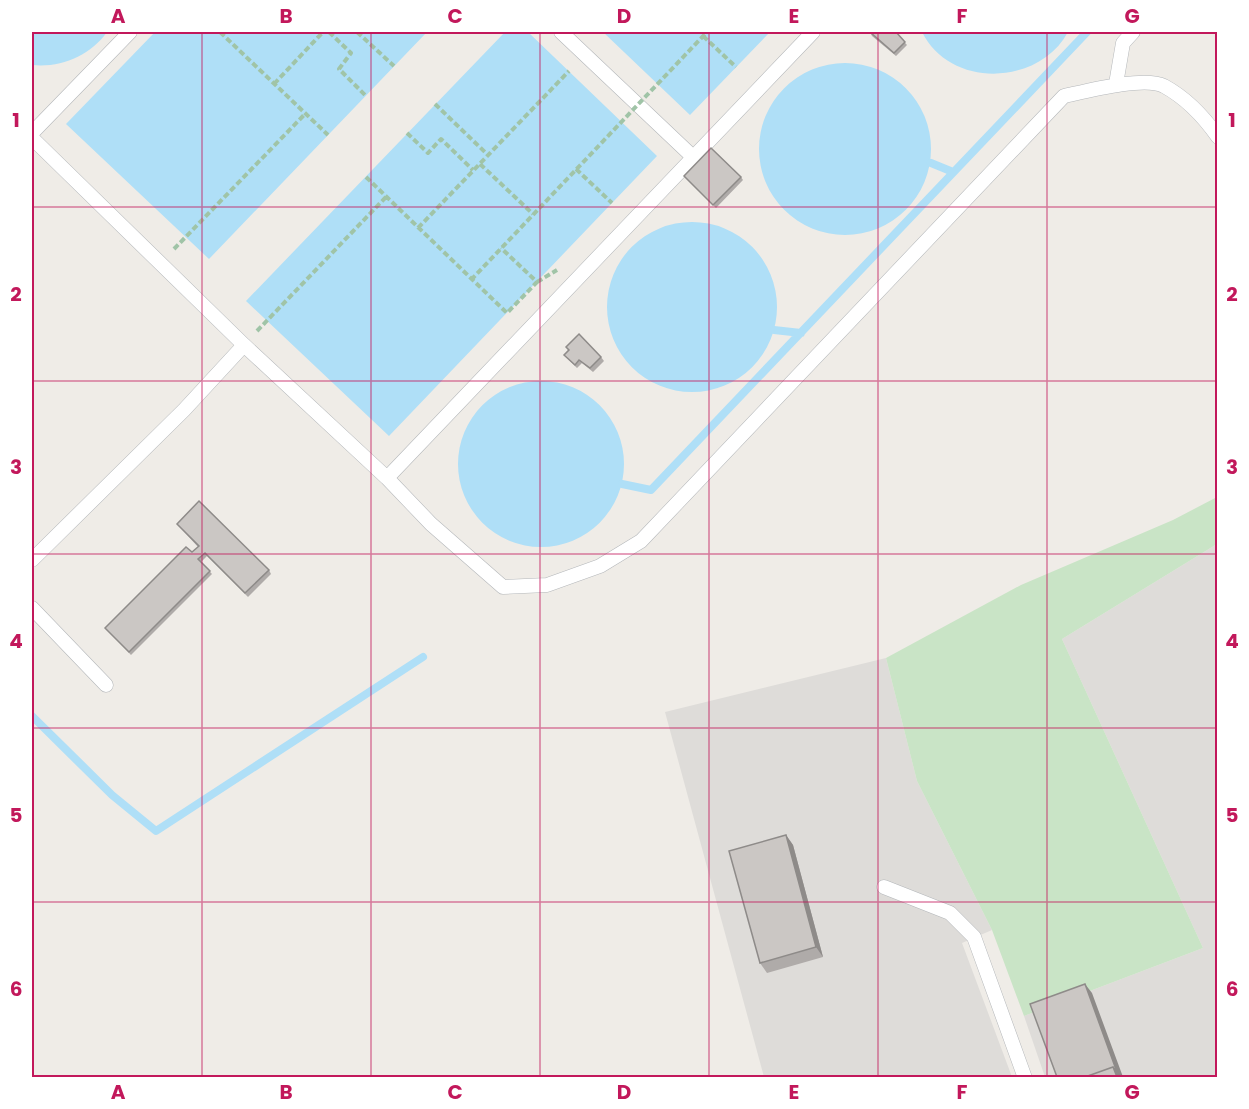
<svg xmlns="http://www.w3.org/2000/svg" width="1249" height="1109" font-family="Poppins,sans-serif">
<rect width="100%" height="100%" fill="#efece7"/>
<path fill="#dedcd9" d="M1217,544v533h-172l-21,-61 179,-68 -141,-309z
M886,658l31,123 75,149 -30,13 50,134h-248l-99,-365z"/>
<path fill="#c9e4c6" d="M1217,497v47l-155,95 141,309 -179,68 -32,-86 -75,-149 -31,-123 135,-73 152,-65z"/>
<path fill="#afdff7" d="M32,32h75c-17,24 -46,36 -75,33z
M155,32h272l-218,227 -143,-135z
M505,32h23l129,124 -268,280 -143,-135z
M603,32h167l-80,83z
M922,32h146c-29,54 -118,57 -146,0z
M759 149a86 86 0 1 1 172 0a86 86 0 1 1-172 0Z
M607 307a85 85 0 1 1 170 0a85 85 0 1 1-170 0Z
M458 464a83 83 0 1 1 166 0a83 83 0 1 1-166 0Z"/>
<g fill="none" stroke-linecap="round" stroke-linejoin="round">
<path stroke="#afdff7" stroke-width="8" d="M931,163l22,9
M774,330l27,3
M622,484l29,6 436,-458
M32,716l80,79 44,36 267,-174"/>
<defs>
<path id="service" d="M561,32l132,125
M1116,84l7,-41 10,-11
M32,133l98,-101
M32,138l212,207 143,133 44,46 72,63 44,-2 53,-19 41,-25 423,-445c23,-5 80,-20 100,-10 22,12 40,31 54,51
M387,478l426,-446
M32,560l152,-150 60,-65
M32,608l74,77
M884,887l66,26 24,24 51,141"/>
</defs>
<use href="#service" stroke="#b4b7ba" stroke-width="15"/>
<path stroke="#a0c4a7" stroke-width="4" stroke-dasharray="6 3" stroke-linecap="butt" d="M220,32l108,103
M329,32l22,21 -12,16 27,27
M357,32l37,34
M703,36l33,31
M274,84l49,-52
M435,104l53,51
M407,133l21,20 13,-14 32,31
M480,164l53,50
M576,169l36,34
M366,177l141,136 30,-31 -36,-34
M418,228l151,-157
M174,249l131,-135
M537,282l20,-12
M257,331l129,-134"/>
<use href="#service" stroke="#fff" stroke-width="14"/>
<path stroke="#a0c4a7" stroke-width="4" stroke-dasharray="6 3" stroke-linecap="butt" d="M471,280l236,-248"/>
</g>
<path fill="#afaba9" d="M870,32h31l-3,3 9,10 -11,11 -24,-20z
M684,176l57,1 2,3 -27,28z
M566,347l35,10 3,4 -11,11 -11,-9 -5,5 -13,-13 4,-5z
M177,524l92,46 2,4 -23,23 -41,-41 -6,6 11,12 -81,81 -26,-27 93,-81z
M786,835l7,10 30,112 -56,16 -7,-10z"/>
<path fill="#8e8b89" d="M786,835l7,10 30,112 -7,-10z
M1085,984l7,9 31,84h-6z"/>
<path fill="#cbc7c4" stroke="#8e8b89" stroke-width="1.5" d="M870,32h26l9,10 -11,11z
M711,148l30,29 -28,28 -29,-29z
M579,334l22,23 -11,11 -11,-8 -4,5 -11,-10 5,-5 -3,-3z
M199,501l70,69 -24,23 -40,-40 -7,6 12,12 -81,81 -24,-24 81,-81 6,5 7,-6 -22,-22z
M786,835l30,112 -56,16 -31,-112z
M1085,984l33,91 -5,-8 -28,10h-28l-27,-73z
M1113,1067l4,10h-32z"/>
<path fill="none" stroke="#c2185b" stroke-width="1.5" stroke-opacity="0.55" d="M202,32v1046M371,32v1046M540,32v1046M709,32v1046M878,32v1046M1047,32v1046M32,207h1186M32,381h1186M32,554h1186M32,728h1186M32,902h1186"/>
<rect width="1249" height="1109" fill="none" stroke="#ffffff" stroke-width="66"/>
<rect x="33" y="33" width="1183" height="1043" fill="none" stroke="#c2185b" stroke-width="2"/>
<g font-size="20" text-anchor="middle" font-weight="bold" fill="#c2185b">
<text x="118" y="23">A</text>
<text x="286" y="23">B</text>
<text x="455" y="23">C</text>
<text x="624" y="23">D</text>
<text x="794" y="23">E</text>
<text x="962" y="23">F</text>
<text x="1132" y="23">G</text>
<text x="16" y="127">1</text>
<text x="1232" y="127">1</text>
<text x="16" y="301">2</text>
<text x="1232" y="301">2</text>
<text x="16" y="474">3</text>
<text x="1232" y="474">3</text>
<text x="16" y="648">4</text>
<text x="1232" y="648">4</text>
<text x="16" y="822">5</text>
<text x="1232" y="822">5</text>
<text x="16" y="996">6</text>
<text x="1232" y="996">6</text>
<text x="118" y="1099">A</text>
<text x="286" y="1099">B</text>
<text x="455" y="1099">C</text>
<text x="624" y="1099">D</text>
<text x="794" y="1099">E</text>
<text x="962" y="1099">F</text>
<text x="1132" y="1099">G</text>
</g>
</svg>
